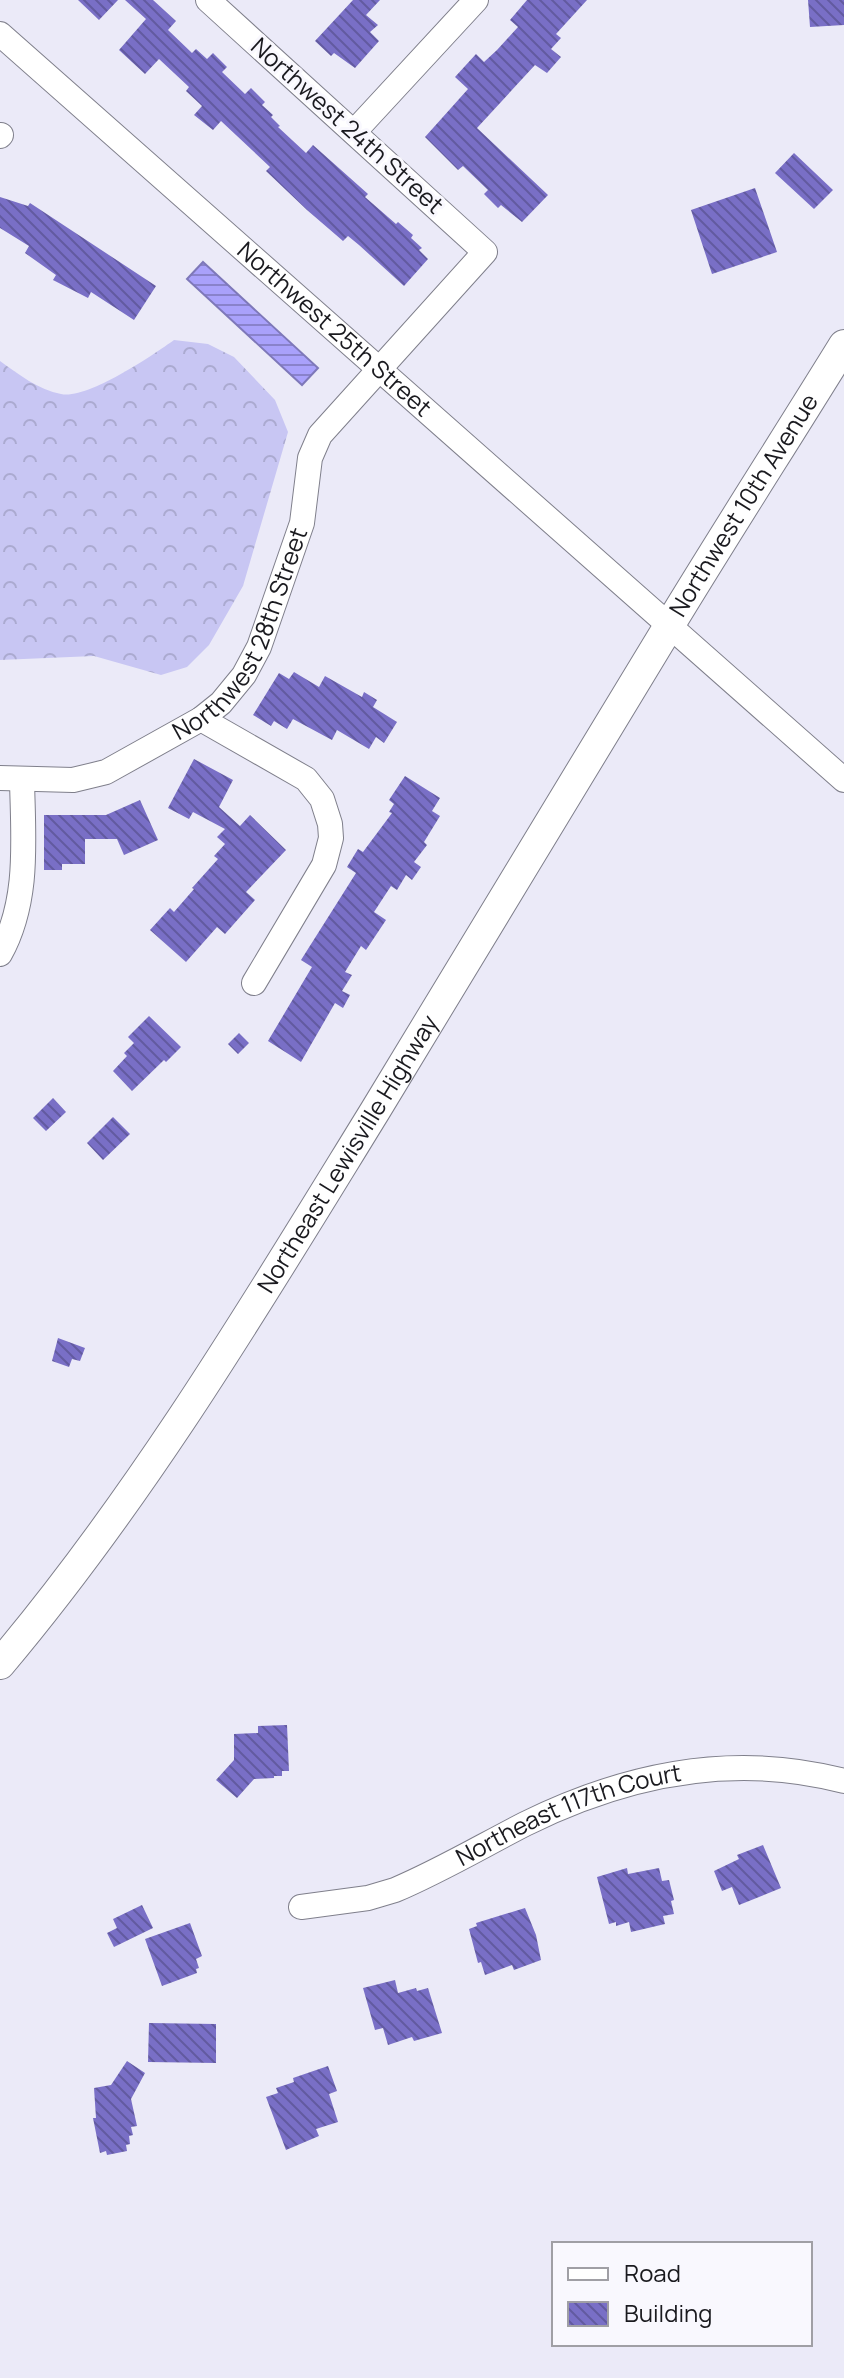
<svg xmlns="http://www.w3.org/2000/svg" width="844" height="2378" font-family="Manrope,sans-serif">
<defs>
<pattern id="forest-crowns" width="20" height="18" patternUnits="userSpaceOnUse" patternTransform="scale(2)"><rect width="20" height="18" fill="#c8c6f3"/><path d="M2 6a3 3 0 1 1 6 0M12 15a3 3 0 1 1 6 0" fill="none" stroke="#abaad0"/></pattern>
<pattern id="water-rules" width="6" height="5" patternUnits="userSpaceOnUse" patternTransform="scale(2)"><rect width="6" height="5" fill="#a9a1fb"/><path d="M0 2.5h6" fill="none" stroke="#8982cb"/></pattern>
<pattern id="building-back-hatch" width="6" height="6" patternUnits="userSpaceOnUse" patternTransform="scale(2)"><rect width="6" height="6" fill="#796fc6"/><path d="M-1 5l2 2M0 0l6 6M5-1l2 2" fill="none" stroke="#625aa0"/></pattern>
</defs>
<rect width="100%" height="100%" fill="#ebeaf8"/>
<path fill="url(#forest-crowns)" d="M174,340l34,4 26,13 41,43 13,32 -45,154 -34,59 -22,22 -26,8 -67,-19 -94,4v-299c18,13 39,29 61,33 26,6 92,-39 113,-54z"/>
<path fill="url(#water-rules)" stroke="#7e78b9" stroke-width="2" d="M203,262l115,106 -16,17 -115,-106z"/>
<path fill="url(#building-back-hatch)" d="M78,0h40l-19,20z
M125,0h28l23,21 -8,9 24,23 4,-4 11,10 6,-6 14,14 -5,5 23,22 6,-6 14,14 -3,3 11,10 -2,2 9,9 -2,1 28,26 7,-8 55,49 -3,3 31,27 2,-2 15,13 -2,3 11,10 -3,2 9,9 -24,27 -45,-41 -11,-9 -5,5 -36,-31 -41,-39 4,-4 -49,-46 -8,9 -19,-15 8,-9 -16,-15 3,-4 -30,-28 -14,15 -26,-24 27,-31z
M353,0h27l-14,15 12,10 -8,7 9,9 -24,27 -21,-15 -3,3 -16,-15z
M527,0h60l-31,34 5,4 -10,11 10,8 -14,16 -12,-8 -58,63 71,67 -26,27 -21,-17 -3,3 -14,-14 4,-4 -25,-24 -5,4 -33,-33 43,-48 -13,-12 21,-23 8,8 13,-12 21,-23 -8,-7z
M808,0h36v25l-34,2z
M794,153l39,37 -19,19 -39,-36z
M755,188l22,64 -65,22 -21,-64z
M0,197l28,9 2,-3 126,83 -22,34 -43,-28 -3,6 -35,-18 3,-5 -31,-22 4,-7 -29,-18z
M294,672l25,15 6,-11 37,21 2,-5 13,8 -4,7 24,15 -13,21 -8,-6 -7,12 -32,-19 -5,10 -39,-21 -6,10 -13,-8 -3,5 -18,-11 26,-42 10,6z
M194,759l39,21 -14,27 21,19 10,-11 36,35 -40,42 9,8 -30,34 -8,-7 -31,35 -36,-32 20,-22 4,4 20,-23 -2,-1 26,-29 -4,-3 11,-12 -8,-7 8,-8 -32,-17 -4,7 -21,-11z
M405,776l35,22 -8,13 8,5 -16,26 3,3 -13,17 7,5 -9,13 -6,-5 -9,15 -6,-4 -17,26 12,8 -20,30 -5,-4 -16,26 7,3 -10,16 8,4 -7,13 -8,-5 -34,59 -33,-21 44,-74 -11,-7 55,-87 -9,-6 11,-18 5,3 29,-39 -3,-1 5,-8 -5,-4z
M140,800l18,40 -34,15 -7,-16h-32v25h-23v6h-18v-55h62z
M149,1016l32,31 -15,15 -2,-2 -32,31 -19,-20 14,-15 -3,-3 10,-10 -6,-6z
M239,1033l10,10 -11,11 -10,-10z
M53,1098l13,14 -20,19 -13,-13z
M113,1117l17,17 -27,26 -16,-17z
M58,1338l27,10 -5,13 -8,-2 -3,8 -17,-6z
M287,1725l2,46h-7v5h-8v2l-20,1 -17,19 -21,-18 18,-20v-26l24,-1v-7z
M763,1845l18,43 -42,17 -7,-18 -10,4 -8,-20 25,-12 -2,-4z
M627,1868l1,6 31,-6 3,13 7,-1 5,20 -3,1 3,13 -11,2 2,8 -34,8 -2,-10 -13,4v-4l-7,2 -12,-47z
M142,1905l11,23 -39,19 -7,-14 10,-5 -4,-9z
M525,1908l11,27 5,25 -27,10 -2,-5 -27,10 -4,-13 -3,1 -9,-34 8,-3 -1,-3z
M190,1923l12,33 -6,3 3,9 -3,1 1,4 -35,13 -17,-47z
M395,1980l3,13 18,-5 1,3 11,-3 14,45 -28,8 -2,-4 -24,8 -5,-17 -8,2 -12,-42z
M149,2023l67,1v39l-68,-1z
M127,2061l18,12 -14,26 6,27 -6,1 2,8 -4,1 1,8 -4,1 1,6 -20,4 -1,-4 -6,2 -7,-35h3l-2,-30 17,-3z
M328,2066l9,25 -8,3 9,28 -22,7 3,7 -33,14 -20,-53 12,-4 -2,-5 18,-6 -1,-4z"/>
<g fill="none" stroke-linecap="round" stroke-linejoin="round">
<defs>
<g id="minor">
<path id="s1" d="M0,34l844,746"/>
<path d="M354,132l122,-132"/>
<path d="M0,136l1,-1"/>
<path d="M201,719l105,60 16,20 8,25 1,14 -7,27 -70,118"/>
<path id="s2" d="M0,778l73,2 33,-8 95,-53 20,-16 23,-28 15,-28 43,-124 8,-65 10,-23 165,-183 -277,-252"/>
<path d="M0,954c30,-54 23,-116 22,-175"/>
<path id="s3" d="M301,1907l67,-9 27,-8c45,-19 87,-44 130,-66 101,-50 209,-72 319,-43"/>
</g>
<g id="major">
<path id="s4" d="M0,1664c144,-171 258,-363 375,-553 99,-161 195,-324 294,-485 57,-94 117,-187 175,-281"/>
</g>
</defs>
<use href="#minor" stroke="#7f7f8b" stroke-width="26"/>
<use href="#major" stroke="#7f7f8b" stroke-width="32"/>
<use href="#minor" stroke="#fff" stroke-width="24"/>
<use href="#major" stroke="#fff" stroke-width="30"/>
</g>
<g text-anchor="middle" stroke-width="6" stroke-linejoin="round" paint-order="stroke">
<g font-size="24" fill="#1a1a1f" stroke="#f9f8fe">
<text transform="translate(347 126) rotate(42)" y="8">Northwest 24th Street</text>
<text dy="8" stroke="none"><textPath href="#s1" startOffset="446">Northwest 25th Street</textPath></text>
<text dy="8" stroke="none"><textPath href="#s4" startOffset="1378">Northwest 10th Avenue</textPath></text>
<text dy="8" stroke="none"><textPath href="#s2" startOffset="310">Northwest 28th Street</textPath></text>
<text dy="8" stroke="none"><textPath href="#s4" startOffset="618">Northeast Lewisville Highway</textPath></text>
<text dy="8" stroke="none"><textPath href="#s3" startOffset="286">Northeast 117th Court</textPath></text>
</g>
</g>
<rect x="552" y="2242" width="260" height="104" fill="#f9f8fe" stroke="#a09fa5" stroke-width="2"/>
<rect x="568" y="2268" width="40" height="12" fill="#ffffff" stroke="#a09fa5" stroke-width="2"/>
<text x="624" y="2282" font-size="24" fill="#1a1a1f">Road</text>
<rect x="568" y="2302" width="40" height="24" fill="url(#building-back-hatch)" stroke="#a09fa5" stroke-width="2"/>
<text x="624" y="2322" font-size="24" fill="#1a1a1f">Building</text>
</svg>
